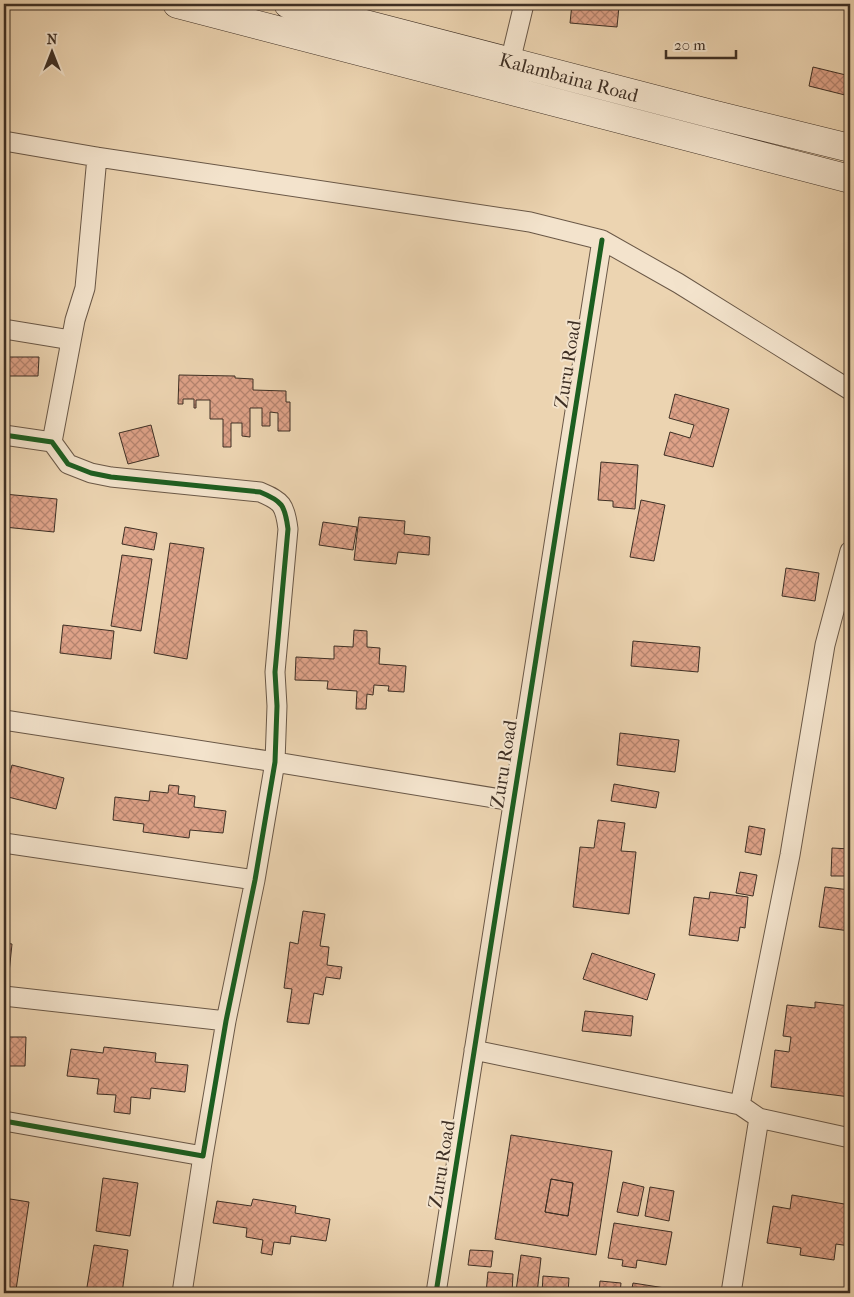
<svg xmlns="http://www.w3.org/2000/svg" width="854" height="1297" font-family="'IM FELL French Canon',serif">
<defs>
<pattern id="building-cross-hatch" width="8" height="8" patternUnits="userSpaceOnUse" patternTransform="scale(1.25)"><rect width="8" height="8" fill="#dea288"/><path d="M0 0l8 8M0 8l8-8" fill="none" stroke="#b5846f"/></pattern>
</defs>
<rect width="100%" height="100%" fill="#ecd4b1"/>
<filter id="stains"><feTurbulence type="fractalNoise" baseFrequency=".004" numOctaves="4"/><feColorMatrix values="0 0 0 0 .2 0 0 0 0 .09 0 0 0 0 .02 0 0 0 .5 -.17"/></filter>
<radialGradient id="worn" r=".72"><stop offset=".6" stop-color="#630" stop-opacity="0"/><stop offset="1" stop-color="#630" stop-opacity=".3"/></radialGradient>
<path fill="url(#building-cross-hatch)" stroke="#3e2f24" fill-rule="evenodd" d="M572,4l47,2 -2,21 -47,-4z
M830,4h20v6z
M813,67l37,9 -1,20 -40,-10z
M4,339h2v18h33l-1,19h-30v10h-4z
M179,375l56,1v2l18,1v11l33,1v11h4v29h-12v-18l-8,-1v14h-8v-18h-12v29l-8,-1v-13h-11v24h-8v-28h-13v-19h-14v8h-2v-9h-11v5h-5z
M675,394l54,15 -16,58 -49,-12 6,-23 20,6 4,-13 -25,-7z
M151,425l8,31 -31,8 -9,-31z
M601,462l37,3 -3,44 -22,-2v-6l-15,-1z
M4,494l53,5 -3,33 -50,-5z
M641,500l24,5 -11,56 -24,-4z
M359,517l46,4 -1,13 26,3 -1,18 -31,-3 -2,12 -42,-4z
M323,522l34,5 -4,23 -34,-5z
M125,527l32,6 -3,17 -32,-6z
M170,543l34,5 -17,111 -33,-6z
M122,555l30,4 -11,72 -30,-5z
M786,568l33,5 -4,28 -33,-5z
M63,625l51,6 -3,28 -51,-6z
M354,630l13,1v16l13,1 -1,16 27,2 -2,26 -16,-1 1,-5 -15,-1 -1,10 -6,-1 -1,15h-10l1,-18 -30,-2 1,-8 -33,-1 1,-23 38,2v-13l19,1z
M633,641l67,6 -2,25 -67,-6z
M620,733l59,7 -4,32 -58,-7z
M12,765l52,13 -8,31 -52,-13z
M614,784l45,8 -3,16 -45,-7z
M169,785l10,1 -1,8 17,2 -1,11 32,4 -3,22 -33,-3 -1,8 -46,-6 1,-8 -31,-4 2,-23 34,4 1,-10 18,2z
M598,820l27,3 -4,28 15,1 -7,62 -56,-7 7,-60 14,1z
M749,826l16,3 -4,26 -16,-3z
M832,848l18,1v27h-19z
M740,872l17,3 -4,21 -17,-3z
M825,887l25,3v41l-31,-4z
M710,892l38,5 -3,31 -5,-1 -2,14 -49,-6 5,-38 15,2z
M303,911l22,3 -5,32 9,1 -2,18 15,2 -2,12 -14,-2 -3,18 -9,-2 -5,31 -22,-2 5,-33 -8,-1 6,-46 8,2z
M4,943l8,1 -3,29 -5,-1z
M592,953l63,21 -8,26 -64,-21z
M815,1002l35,4v91l-79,-10 4,-37 14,2 2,-15 -8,-1 4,-31 28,3z
M585,1011l48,5 -2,20 -49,-5z
M4,1037h22l-1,29h-21z
M104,1047l52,6 -1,9 33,3 -3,27 -34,-4 -1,11 -19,-2 -1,17 -16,-2 2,-17 -19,-1 2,-15 -32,-3 4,-27 32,4z
M511,1135l101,16 -16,104 -101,-16zM551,1179l22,4 -5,33 -23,-4z
M103,1178l35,5 -8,53 -34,-5z
M551,1179l22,4 -5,33 -23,-4z
M623,1182l21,5 -6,29 -21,-4z
M650,1187l24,4 -5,30 -24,-5z
M792,1195l58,10v41l-14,-2 -2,16 -34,-5 1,-7 -34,-5 6,-37 17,3z
M4,1198l25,4 -13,88 -12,-1z
M253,1199l43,7 -1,7 35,6 -4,22 -35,-5 -1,8 -16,-2 -2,13 -11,-2 2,-13 -17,-3 1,-9 -34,-5 4,-22 34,5z
M614,1223l58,9 -6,33 -29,-5 -1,8 -14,-2 1,-6 -15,-2z
M94,1245l34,5 -6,43h-36z
M470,1250l23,1 -2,16 -23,-2z
M521,1255l20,3 -4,35 -21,-2z
M488,1272l25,2 -1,19h-26z
M543,1276l26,2 -1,15h-26z
M600,1281l21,2 -1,10h-21z
M633,1283l64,10h-66z"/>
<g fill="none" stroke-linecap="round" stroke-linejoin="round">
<defs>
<path id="minor" d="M510,62l14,-58
M4,141l93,16 433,65 72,18 76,43 172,107
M4,329l67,11
M4,435l48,7 16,22 23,9 20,4 149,15c22,9 25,13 28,37l-13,143 2,34 -2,56 -20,118 -29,141 -23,135 -199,-35
M52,442l23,-122 10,-32 12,-131
M4,720l271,42 238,39
M4,843l251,37
M4,996l222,25
M474,1050l266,55 19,13 91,20
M740,1105l50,-250 35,-210 25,-94
M182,1293l21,-137
M436,1293l166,-1053
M731,1293l28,-175"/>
<path id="secondary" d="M177,4l673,175
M288,4l424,110 138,34"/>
</defs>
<use href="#minor" stroke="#6a5847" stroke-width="21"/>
<use href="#secondary" stroke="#3e2f24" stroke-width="29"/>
<use href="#minor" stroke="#f3e3cc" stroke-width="19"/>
<use href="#secondary" stroke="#f3e3cc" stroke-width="28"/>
<defs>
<path id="cycleway" d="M4,435l48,7 16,22 23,9 20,4 149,15c22,9 25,13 28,37l-13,143 2,34 -2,56 -20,118 -29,141 -23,135 -199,-35
M436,1293l166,-1053"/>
</defs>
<use href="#cycleway" stroke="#f3e3cc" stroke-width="8"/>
<use href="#cycleway" stroke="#1b5e20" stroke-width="5"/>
</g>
<g text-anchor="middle" stroke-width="4" stroke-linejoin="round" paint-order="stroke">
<g font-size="19" fill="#3e2f24" stroke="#f3e3cc">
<text transform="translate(569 77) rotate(15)" y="7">Kalambaina Road</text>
<text transform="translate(567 364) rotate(-81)" y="7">Zuru Road</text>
<text transform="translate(503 764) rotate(-81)" y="7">Zuru Road</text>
<text transform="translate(441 1164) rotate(-81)" y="7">Zuru Road</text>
</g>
</g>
<rect width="854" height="1297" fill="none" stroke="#ecd4b1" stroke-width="20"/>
<rect x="5" y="5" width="844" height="1287" fill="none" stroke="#3e2f24" stroke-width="2.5"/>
<rect x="10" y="10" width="834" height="1277" fill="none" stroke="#3e2f24"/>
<g transform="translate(52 52)" stroke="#f3e3cc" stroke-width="4" paint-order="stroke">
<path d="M0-4L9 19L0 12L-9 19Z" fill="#3e2f24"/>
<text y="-8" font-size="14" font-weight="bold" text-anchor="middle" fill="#3e2f24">N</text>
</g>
<path d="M666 50v8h70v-8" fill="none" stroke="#3e2f24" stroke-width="2.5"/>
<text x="674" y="50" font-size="15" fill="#3e2f24" stroke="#f3e3cc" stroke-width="4" paint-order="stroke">20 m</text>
<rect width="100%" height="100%" filter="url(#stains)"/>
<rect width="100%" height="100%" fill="url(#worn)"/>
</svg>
